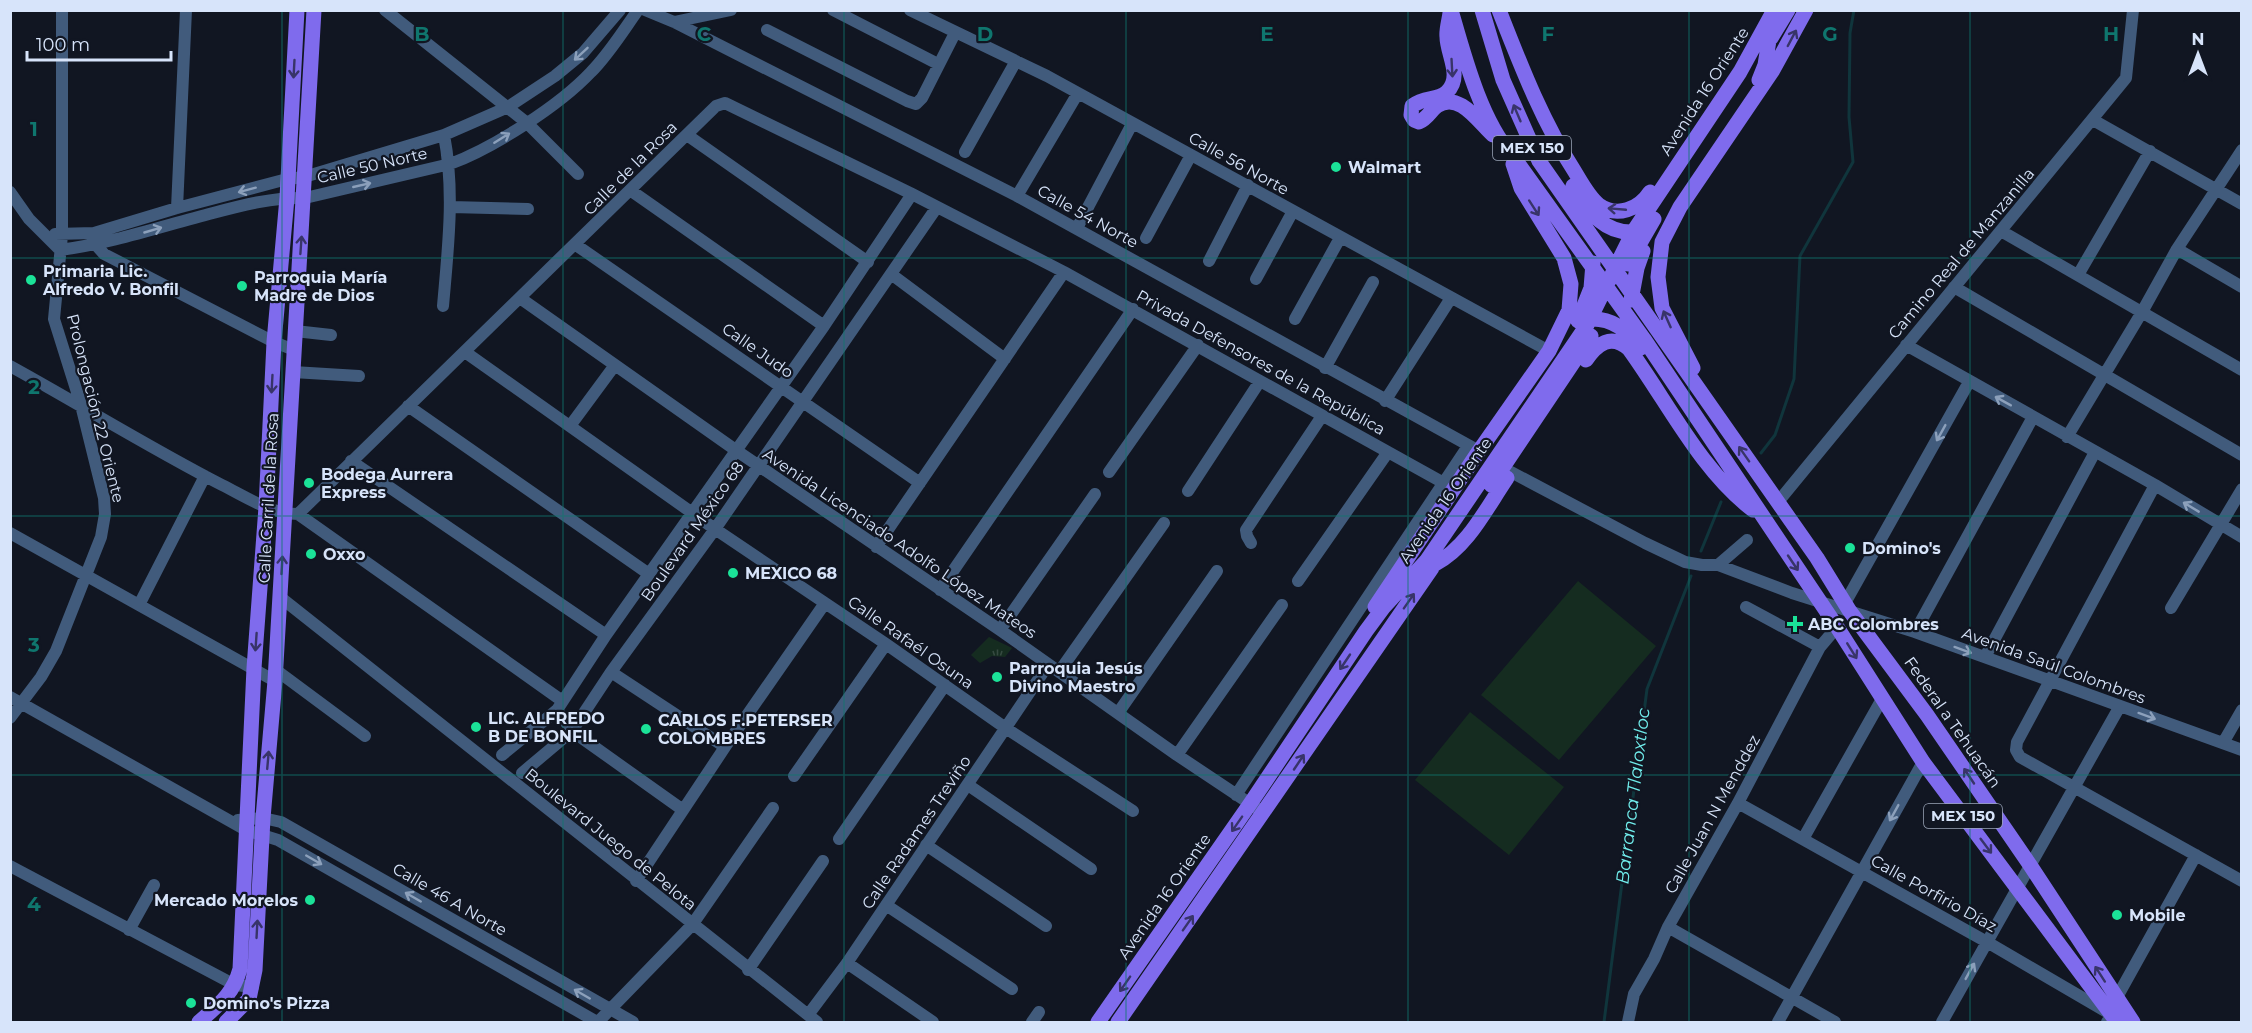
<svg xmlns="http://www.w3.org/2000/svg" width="2252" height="1033" font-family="Montserrat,sans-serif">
<defs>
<pattern id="park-tufts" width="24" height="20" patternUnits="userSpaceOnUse" patternTransform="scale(1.5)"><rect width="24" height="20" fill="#152c20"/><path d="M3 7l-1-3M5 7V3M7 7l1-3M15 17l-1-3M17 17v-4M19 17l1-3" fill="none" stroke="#364a41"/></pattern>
</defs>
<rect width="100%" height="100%" fill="#111622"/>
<path fill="#152c20" d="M1578,581l78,65 -97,114 -78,-65z
M1470,712l94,75 -55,68 -94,-75z"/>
<path fill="url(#park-tufts)" d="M989,637l23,11 -7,9 -13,-1 -12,7 -9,-8z"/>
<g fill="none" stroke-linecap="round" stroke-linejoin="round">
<path stroke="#10353c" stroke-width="3" d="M1761,453l14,-18 19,-56 6,-123 53,-94 -4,-45 1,-84 4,-23
M1701,551l20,-49
M1604,1022l43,-333 44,-113"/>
<path stroke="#415b7c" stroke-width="12" d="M385,10l142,113 51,51
M645,10l29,12 343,174 462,255
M833,10l105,54
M910,10l137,66 502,275
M674,22l57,-12
M767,30l140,71 9,3 6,-6 33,-65
M2093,120l149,84
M687,135l181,127
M965,152l51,-91
M630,190l194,136
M10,192l19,27 31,31c53,-7 102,-24 153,-37 30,-8 61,-16 92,-15l145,-34c43,-16 109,-58 141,-92 18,-18 32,-41 47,-62
M1017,196l61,-103
M451,207l77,2
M177,208l9,-198
M1077,228l55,-104
M2001,231l241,139
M55,234l39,-1 83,-25 110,-29 17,-2 140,-42 64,-28 47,-31 28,-23 37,-43
M1146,238l45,-83
M95,240l1,5 8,9 170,88 20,8
M576,245l344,238
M2177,249l65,38
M1209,261l39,-76
M891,274l114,85
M2078,275l72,-124
M1256,279l37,-68
M1954,287l288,168
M520,298l217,153 263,179 177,125 87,58
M443,306c5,-58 12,-114 1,-171
M1295,319l45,-81
M295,331l36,4
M1906,345l249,140 87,52
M465,352l250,177 171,115 121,85 126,82
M10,366c71,39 140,82 212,119 24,12 49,29 76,29l418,-408 9,-3 187,91 152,78 378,210
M1325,368l48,-86
M293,372l66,4
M1385,401l66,-103
M408,406l241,168
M570,426l45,-61
M2067,437l75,-125 35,-63 65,-99
M351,461l255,174
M1109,472l89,-127
M1511,472l134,71 40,19 17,3h16l74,28 123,39 327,118
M2155,485l-138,257 -1,8 4,7 222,124
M1188,491l72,-110
M1778,502l348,-424 7,-68
M298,514l263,186
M10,533l265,148
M1251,543l-4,-7 -1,-6 76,-114
M876,547l188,-275
M1718,565l29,-25
M1298,581l90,-129
M940,590l193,-281
M280,597l537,425
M1845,603l124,-221
M139,605l66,-129
M1746,607l74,40
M2171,608l71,-119
M1000,630l95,-136
M1915,632l118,-215
M1985,657l110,-205
M276,670l89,66
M611,672l114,75
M1059,672l105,-149
M10,697l236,133 32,10 319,182
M557,710l15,21 111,79
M1118,713l99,-142
M10,718l31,-41 15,-26 45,-114 4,-23 -1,-16 -23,-93 -27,-86 8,-84v-225
M2223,743l19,-33
M502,755l55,-45 49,-75 218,-309 88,-132
M1177,755l105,-150
M522,773l50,-42 39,-59 104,-143 222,-322
M794,776l92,-132
M968,785l123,84
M1236,795l232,-349
M1738,803l249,139 125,73 -5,7
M238,820l25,-2 18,4 352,200
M839,839l106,-154
M1803,839l79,-140
M926,845l120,81
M10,866l225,119 18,2
M636,881l89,-134 100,-144
M886,905l126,84
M1668,927l167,95
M129,930l25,-45
M847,963l86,59
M748,970l75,-109
M2116,999l80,-144
M808,1015l39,-52 201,-298
M598,1022l94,-97 81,-117
M1032,1022l7,-10
M1628,1022l6,-28 20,-35 14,-32 70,-124 82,-156 17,-20
M1778,1022l145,-260
M1942,1022l178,-316"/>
<path stroke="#7f6bed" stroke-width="15" d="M1451,10c13,45 30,111 61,145l132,184 193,288 86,135 194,260
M1482,10l21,70 36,81 278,397 32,52 78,105 103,150 103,157
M1499,10c22,56 43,111 76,162 6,10 14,25 24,33 18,13 40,4 51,-13
M1450,13c-1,8 -4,17 -3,24 0,17 16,40 0,55 -10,9 -22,4 -35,14l-1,9 3,5 5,2c9,-4 11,-11 18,-16 22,-16 43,18 56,29
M1771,38l17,-28
M1759,80l6,-15 6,-37
M1573,186c16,26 33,52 69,45
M1628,264l26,-45
M1631,300l6,-32 6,-17
M1583,320c25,-5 44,9 58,28
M1578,321l13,-33 2,-25
M1586,360c11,-16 25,-27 43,-11 38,52 72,122 124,161
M1693,368l-31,-60 -4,-31 4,-35 18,-35 93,-137 33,-60
M1491,485l100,-149
M1435,564c33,-17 52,-57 72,-86
M1375,607l104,-156 70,-100 20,-41 2,-26 -7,-26 -43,-70 -8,-24
M199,1022c19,-17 34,-27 41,-53l14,-301 12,-161 8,-165 13,-144 10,-188
M226,1022l23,-23 6,-29 8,-152 12,-137 39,-671
M1098,1022l152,-218 116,-173 17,-23 44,-48 160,-235 46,-93 107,-160 34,-62
M1118,1022l314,-454"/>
</g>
<defs><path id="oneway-shaft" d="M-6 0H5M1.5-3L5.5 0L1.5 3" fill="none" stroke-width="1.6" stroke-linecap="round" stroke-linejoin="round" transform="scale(1.5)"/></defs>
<g stroke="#383469">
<use href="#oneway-shaft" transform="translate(1792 38) rotate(-62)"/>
<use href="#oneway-shaft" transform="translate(1452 68) rotate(87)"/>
<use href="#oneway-shaft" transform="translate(294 69) rotate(93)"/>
<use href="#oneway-shaft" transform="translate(1517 113) rotate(-113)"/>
<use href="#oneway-shaft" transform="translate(1534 208) rotate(57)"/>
<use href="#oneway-shaft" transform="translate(1617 209) rotate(-175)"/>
<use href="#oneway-shaft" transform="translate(301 245) rotate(-86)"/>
<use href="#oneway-shaft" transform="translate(1667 319) rotate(-114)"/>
<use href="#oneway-shaft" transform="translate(272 384) rotate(93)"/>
<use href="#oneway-shaft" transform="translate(1744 454) rotate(-125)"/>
<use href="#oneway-shaft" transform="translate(1793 563) rotate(56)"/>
<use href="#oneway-shaft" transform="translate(282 565) rotate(-87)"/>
<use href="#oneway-shaft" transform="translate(1409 601) rotate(-55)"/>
<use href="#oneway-shaft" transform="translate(256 642) rotate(94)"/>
<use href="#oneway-shaft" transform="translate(1852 651) rotate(58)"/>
<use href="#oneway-shaft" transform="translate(1345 662) rotate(124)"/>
<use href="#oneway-shaft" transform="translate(268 760) rotate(-85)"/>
<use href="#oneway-shaft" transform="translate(1299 762) rotate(-56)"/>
<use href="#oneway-shaft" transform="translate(1969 776) rotate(-124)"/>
<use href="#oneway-shaft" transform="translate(1237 824) rotate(125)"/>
<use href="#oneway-shaft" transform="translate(1986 846) rotate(53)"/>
<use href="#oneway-shaft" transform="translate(1188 923) rotate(-55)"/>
<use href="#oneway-shaft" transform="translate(257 929) rotate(-87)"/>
<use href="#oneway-shaft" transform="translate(2100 974) rotate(-123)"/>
<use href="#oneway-shaft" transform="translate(1125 984) rotate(125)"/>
</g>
<g stroke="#8ca0bb">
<use href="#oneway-shaft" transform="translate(581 54) rotate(137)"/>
<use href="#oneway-shaft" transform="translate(502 138) rotate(-32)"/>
<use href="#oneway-shaft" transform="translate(362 185) rotate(-13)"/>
<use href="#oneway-shaft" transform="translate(247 190) rotate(165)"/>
<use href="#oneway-shaft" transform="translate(153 230) rotate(-16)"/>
<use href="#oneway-shaft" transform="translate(2003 401) rotate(-151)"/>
<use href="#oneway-shaft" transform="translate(1941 433) rotate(119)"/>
<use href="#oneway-shaft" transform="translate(2191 507) rotate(-149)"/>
<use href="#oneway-shaft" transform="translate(1963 650) rotate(20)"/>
<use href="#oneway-shaft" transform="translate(2147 716) rotate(20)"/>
<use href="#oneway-shaft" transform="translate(1894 813) rotate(119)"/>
<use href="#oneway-shaft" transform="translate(314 860) rotate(30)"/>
<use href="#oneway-shaft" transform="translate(413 897) rotate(-150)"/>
<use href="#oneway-shaft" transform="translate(1970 971) rotate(-61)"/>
<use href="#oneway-shaft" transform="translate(582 994) rotate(-150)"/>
</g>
<path fill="none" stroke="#0f766e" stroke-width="1.5" stroke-opacity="0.55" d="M282,10v1012M563,10v1012M844,10v1012M1126,10v1012M1408,10v1012M1689,10v1012M1970,10v1012M10,258h2232M10,516h2232M10,775h2232"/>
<g fill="#1be298" stroke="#111622" stroke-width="2">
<circle cx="1336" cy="167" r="6"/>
<circle cx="31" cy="280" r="6"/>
<circle cx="242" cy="286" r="6"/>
<circle cx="309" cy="483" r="6"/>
<circle cx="1850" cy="548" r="6"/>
<circle cx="311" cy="554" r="6"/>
<circle cx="733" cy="573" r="6"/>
<path d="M1792 615h6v6h6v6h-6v6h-6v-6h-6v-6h6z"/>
<circle cx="997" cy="677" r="6"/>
<circle cx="476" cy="727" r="6"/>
<circle cx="646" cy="729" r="6"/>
<circle cx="310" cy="900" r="6"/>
<circle cx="2117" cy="915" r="6"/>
<circle cx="191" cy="1003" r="6"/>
</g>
<g text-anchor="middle" stroke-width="4.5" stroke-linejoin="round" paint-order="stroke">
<g fill="#111622" stroke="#9ca6b9" stroke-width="1.5">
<rect x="1493" y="136" width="78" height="24" rx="4.5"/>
<rect x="1924" y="804" width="78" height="24" rx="4.5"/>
</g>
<g font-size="15" font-weight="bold" fill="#d7e4fa">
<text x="1532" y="153">MEX 150</text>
<text x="1963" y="821">MEX 150</text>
</g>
<g font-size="16" fill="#d7e4fa" stroke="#111622">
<text transform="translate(1704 91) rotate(-57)" y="6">Avenida 16 Oriente</text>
<text transform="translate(1239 163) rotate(29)" y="6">Calle 56 Norte</text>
<text transform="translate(372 165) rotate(-13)" y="6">Calle 50 Norte</text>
<text transform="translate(630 168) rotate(-45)" y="6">Calle de la Rosa</text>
<text transform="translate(1088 216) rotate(29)" y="6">Calle 54 Norte</text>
<text transform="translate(1961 253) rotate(-50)" y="6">Camino Real de Manzanilla</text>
<text transform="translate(758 350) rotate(35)" y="6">Calle Judo</text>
<text transform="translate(1261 362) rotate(29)" y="6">Privada Defensores de la República</text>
<text transform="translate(96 408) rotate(76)" y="6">Prolongación 22 Oriente</text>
<text transform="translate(268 498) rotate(-87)" y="6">Calle Carril de la Rosa</text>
<text transform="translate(1445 500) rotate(-55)" y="6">Avenida 16 Oriente</text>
<text transform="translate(692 531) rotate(-55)" y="6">Boulevard México 68</text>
<text transform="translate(900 543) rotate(34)" y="6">Avenida Licenciado Adolfo López Mateos</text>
<text transform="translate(911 642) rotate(35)" y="6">Calle Rafaél Osuna</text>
<text transform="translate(2054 665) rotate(20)" y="6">Avenida Saúl Colombres</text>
<text transform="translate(1953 722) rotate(55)" y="6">Federal a Tehuacán</text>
<text transform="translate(1712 814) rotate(-61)" y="6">Calle Juan N Menddez</text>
<text transform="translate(916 832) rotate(-56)" y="6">Calle Radames Treviño</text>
<text transform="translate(611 839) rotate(39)" y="6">Boulevard Juego de Pelota</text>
<text transform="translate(1934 893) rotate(29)" y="6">Calle Porfirio Díaz</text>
<text transform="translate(1164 896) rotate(-55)" y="6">Avenida 16 Oriente</text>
<text transform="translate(450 899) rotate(30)" y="6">Calle 46 A Norte</text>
</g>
<g font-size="16" font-weight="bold" fill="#d7e4fa" stroke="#111622" text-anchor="start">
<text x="1348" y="173">Walmart</text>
<text x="43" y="277">Primaria Lic.<tspan x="43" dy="18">Alfredo V. Bonfil</tspan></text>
<text x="254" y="283">Parroquia María<tspan x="254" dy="18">Madre de Dios</tspan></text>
<text x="321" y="480">Bodega Aurrera<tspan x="321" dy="18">Express</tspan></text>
<text x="1862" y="554">Domino's</text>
<text x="323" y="560">Oxxo</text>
<text x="745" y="579">MEXICO 68</text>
<text x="1808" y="630">ABC Colombres</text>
<text x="1009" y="674">Parroquia Jesús<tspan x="1009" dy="18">Divino Maestro</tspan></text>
<text x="488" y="724">LIC. ALFREDO<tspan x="488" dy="18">B DE BONFIL</tspan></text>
<text x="658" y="726">CARLOS F.PETERSER<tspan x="658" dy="18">COLOMBRES</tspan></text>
<text x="298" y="906" text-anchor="end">Mercado Morelos</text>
<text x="2129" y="921">Mobile</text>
<text x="203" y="1009">Domino's Pizza</text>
</g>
<g font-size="18" font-style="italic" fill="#71eeed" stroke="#111622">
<text transform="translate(1633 796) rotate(-83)" y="6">Barranca Tlaloxtloc</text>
</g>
</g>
<g font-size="20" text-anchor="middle" font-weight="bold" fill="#0f766e" stroke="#111622" stroke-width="4.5" stroke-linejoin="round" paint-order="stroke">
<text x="422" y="41">B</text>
<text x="704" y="41">C</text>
<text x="985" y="41">D</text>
<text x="1267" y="41">E</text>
<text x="1548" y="41">F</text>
<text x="1830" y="41">G</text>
<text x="2111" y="41">H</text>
<text x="34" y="136">1</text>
<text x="34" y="394">2</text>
<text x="34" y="652">3</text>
<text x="34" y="911">4</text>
</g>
<rect width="2252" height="1033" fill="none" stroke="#d7e4fa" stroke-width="24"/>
<g transform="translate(2198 54)" stroke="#111622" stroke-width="4.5" paint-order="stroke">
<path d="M0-4.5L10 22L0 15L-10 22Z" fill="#d7e4fa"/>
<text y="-9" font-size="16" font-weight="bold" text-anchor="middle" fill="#d7e4fa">N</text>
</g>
<path d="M27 51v9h144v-9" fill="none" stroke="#d7e4fa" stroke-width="3"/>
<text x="36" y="51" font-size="18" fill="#d7e4fa" stroke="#111622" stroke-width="4.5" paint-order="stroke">100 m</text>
</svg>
